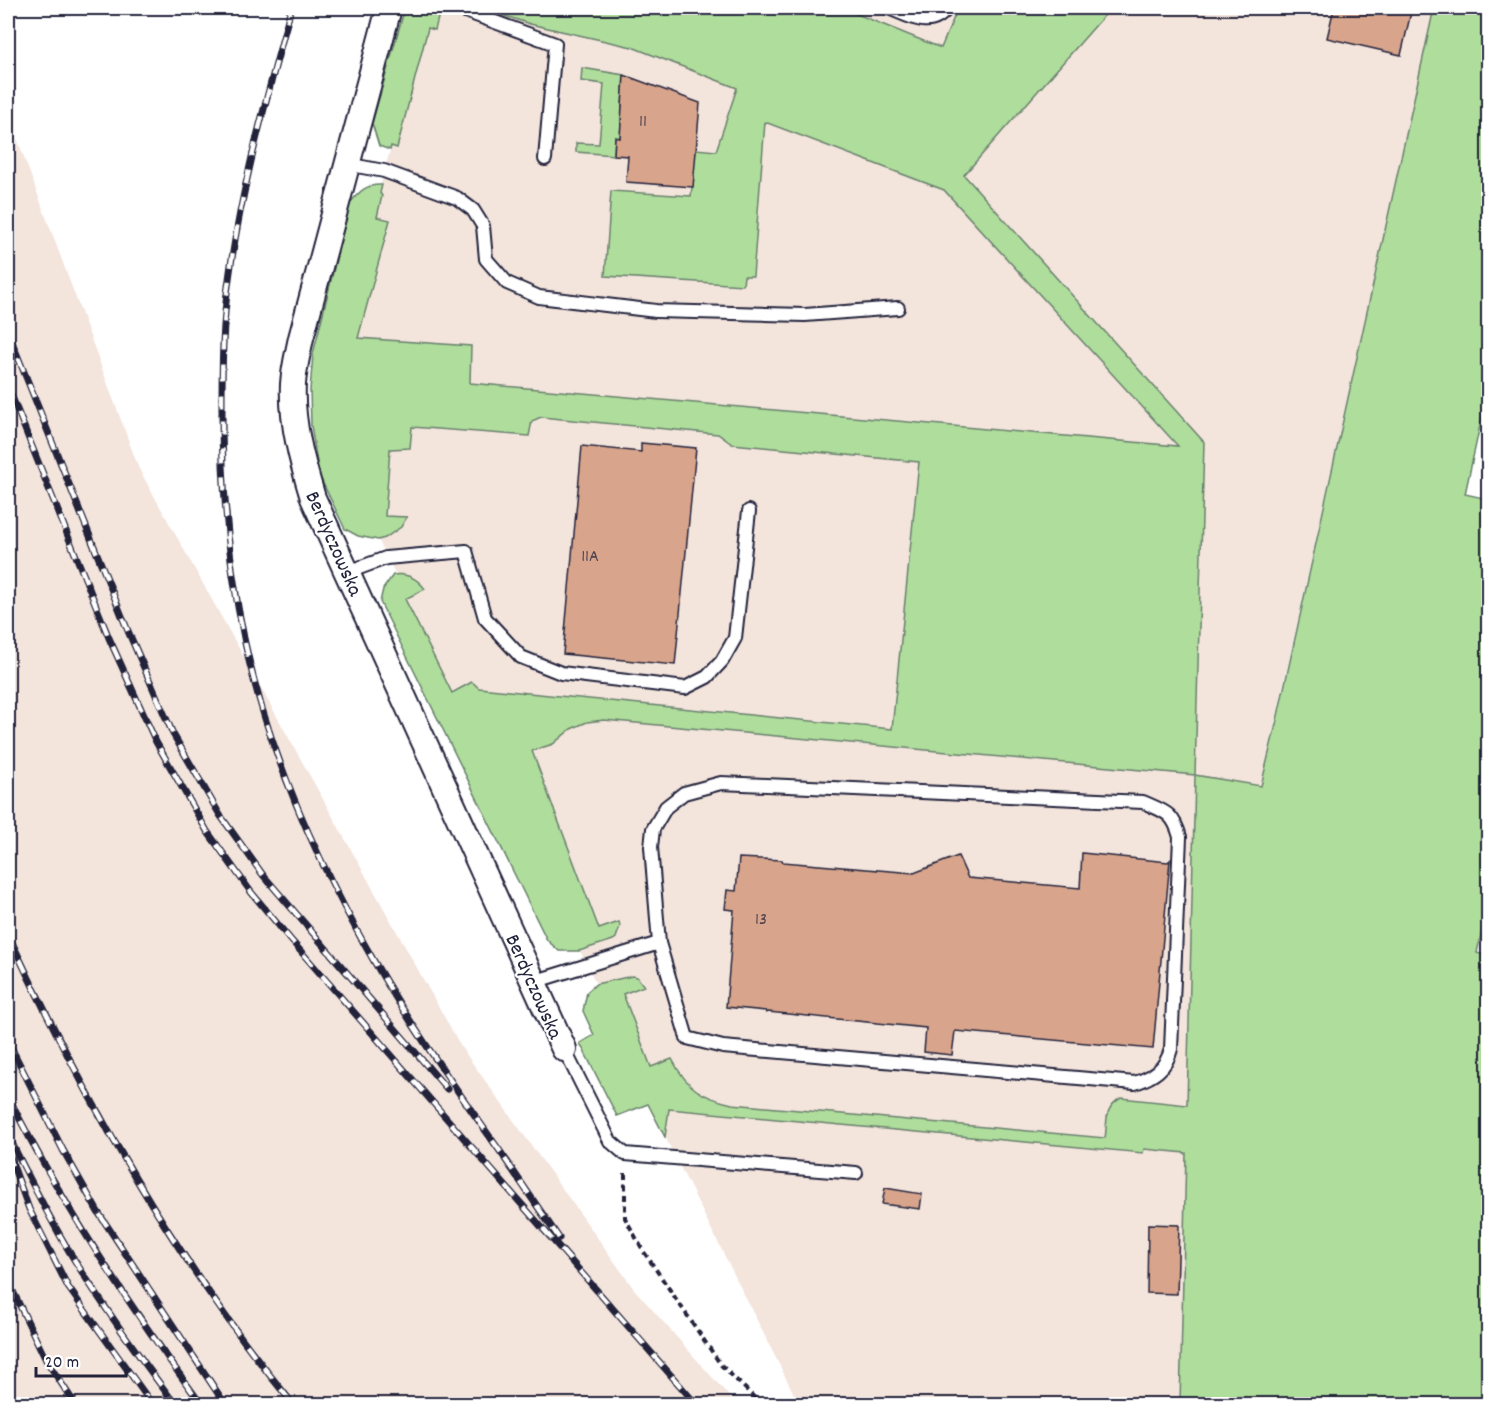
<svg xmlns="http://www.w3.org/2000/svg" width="1496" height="1412" font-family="Dekko,sans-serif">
<rect width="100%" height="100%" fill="#fff"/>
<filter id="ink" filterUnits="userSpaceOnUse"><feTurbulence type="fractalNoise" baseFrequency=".0167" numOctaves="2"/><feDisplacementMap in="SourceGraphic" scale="12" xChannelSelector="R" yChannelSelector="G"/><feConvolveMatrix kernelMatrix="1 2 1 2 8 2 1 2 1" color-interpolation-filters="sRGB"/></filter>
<g filter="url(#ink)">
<path fill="#f3e4dc" d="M429,8h1005l-173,778 -65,-11 -16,629h-381l-209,-417 6,-4 -16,-32 -10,1 -125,-253 -49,-124 -18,-36 -54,-148z
M8,114l131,355 322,578 173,242 102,115h-728z"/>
<path fill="#afdd9c" stroke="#68806c" stroke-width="1.5" d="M407,8h25l8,2 -5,20 -7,-2 -31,120 -6,-2 -1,4 -11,-4 -7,-23 32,-112z
M481,8h361l99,40 17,-40h153l-147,167 240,267 -9,333 66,11 16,-66 157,-712h54v381l-23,105 23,5v403l-11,51 11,3v448h-308l6,-251 -42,-4 -1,4 -474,-44 -4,28 -17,-33 -31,12 -37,-73 14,-8 -11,-24 4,-19 9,-8 36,-8 5,1 7,9 -21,8 28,73 21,-8c15,29 29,38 60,45l373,34c3,-17 -2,-30 16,-40l66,7 8,-330 -591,-55 -17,2 -16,7 -18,15 -21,7 67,178 20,-7 1,4 -4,12 -3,2 -34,11h-20l-12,-11 -167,-338 3,-13 10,-14c14,-2 24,3 32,14l-20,10 47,94 20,-11 7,6 413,41 27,-267 -187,-18 -14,-10 -177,-17 -9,4 -3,15 -117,-9 -2,21 -20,1 -5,67 22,1 -6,10 -16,11 -7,2 -20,-4 -13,-7 -26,-54 -8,-50 -1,-35 3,-36 37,-151c10,-12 16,-19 32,-18l-2,8 2,3 -5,21 13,3 -32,118 113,8 -1,37 708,63 -234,-256 -179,-68 -12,154h-9l-1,9 -138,-9 6,-85 80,5 5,-47 20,2 21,-63 -105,-41 -102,-23z
M582,68l42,7 -4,63h-5l-1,17 -38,-3v-9l23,1 5,-60 -23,-3z"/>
<path fill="#d8a58c" stroke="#22223b" stroke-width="1.5" d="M1334,8h78l-11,47 -74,-17z
M624,75l76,28 -7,84 -67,-5 2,-26 -14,-1 1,-18 5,1z
M641,443l55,5 -21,217 -112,-11 19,-208 59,6z
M1082,853l86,9 2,-2 -17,189 -198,-18 -3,24 -28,-3 2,-24 -158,-16 -2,1v-2l-40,-4 8,-97 -9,-1 2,-19 9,1 3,-33 43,2 1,2 131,11 44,-17 10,22 112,10z
M885,1188l37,6 -2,15 -38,-5z
M1148,1224l31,1 -2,69 -30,-1z"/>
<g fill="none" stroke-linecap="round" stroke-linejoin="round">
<defs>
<path id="service" d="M457,8l98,36 -10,115
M889,8c20,8 43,23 58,0
M346,164l38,7 73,27 16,12 10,16 3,33 21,24 32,14 117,14 149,4 93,-7
M348,572l38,-14 80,-7 19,67 36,39 40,16 124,15 22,-11 15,-16 13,-23 14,-127
M721,783l422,19c22,10 30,10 37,35l-9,212c-5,20 -18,28 -36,34l-412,-36 -36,-9 -28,-95 -8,-96 2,-18 13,-22 18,-14z
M533,982l126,-39
M564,1049l46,92 15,13 231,19"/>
<path id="minor" d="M389,8l-88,330c-3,15 -7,30 -8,46 -2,38 9,78 20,114l251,551"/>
</defs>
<use href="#service" stroke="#22223b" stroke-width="16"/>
<use href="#minor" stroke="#22223b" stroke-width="28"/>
<path stroke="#22223b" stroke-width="4" stroke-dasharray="6 4.5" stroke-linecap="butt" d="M625,1173v45l19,34 77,113 40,39"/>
<use href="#service" stroke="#fff" stroke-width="12"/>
<use href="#minor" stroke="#fff" stroke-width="24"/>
<defs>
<path id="rail" d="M291,8c-24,89 -50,179 -62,271 -7,45 -7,91 -7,136 0,76 7,153 23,228 24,111 73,221 130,320 40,70 88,135 134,201
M8,332l120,299 45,103 47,81 43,60 184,214
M8,387l101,251 47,104 51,89 44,61 39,47 406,465
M8,934c78,167 168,328 285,470
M8,1041l55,109 35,62 127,192
M8,1096c54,109 122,211 193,308
M8,1135c21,43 42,85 67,126 31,49 65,97 100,143
M8,1152l21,57 39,78 84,117
M505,1159l54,79
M8,1281l38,79 29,44"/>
</defs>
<use href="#rail" stroke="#22223b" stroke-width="7"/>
<use href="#rail" stroke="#fff" stroke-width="4.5" stroke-dasharray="14" stroke-linecap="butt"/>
</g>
</g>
<g text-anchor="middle" stroke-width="4.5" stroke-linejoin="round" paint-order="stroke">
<g font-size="18" fill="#50434f">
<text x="643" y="126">11</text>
<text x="590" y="561">11A</text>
<text x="761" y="924">13</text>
</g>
<g font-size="21" fill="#22223b" stroke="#fff">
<text transform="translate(335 543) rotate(66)" y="7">Berdyczowska</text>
<text transform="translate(535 986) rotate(66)" y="7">Berdyczowska</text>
</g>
</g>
<rect width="1496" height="1412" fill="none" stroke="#fff" stroke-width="30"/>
<rect x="15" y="15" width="1466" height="1382" fill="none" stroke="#22223b" stroke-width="2" filter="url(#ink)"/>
<path d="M36 1367v9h90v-9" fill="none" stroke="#22223b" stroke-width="3"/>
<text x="45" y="1367" font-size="18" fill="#22223b" stroke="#ffffff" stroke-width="4.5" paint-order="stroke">20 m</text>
</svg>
